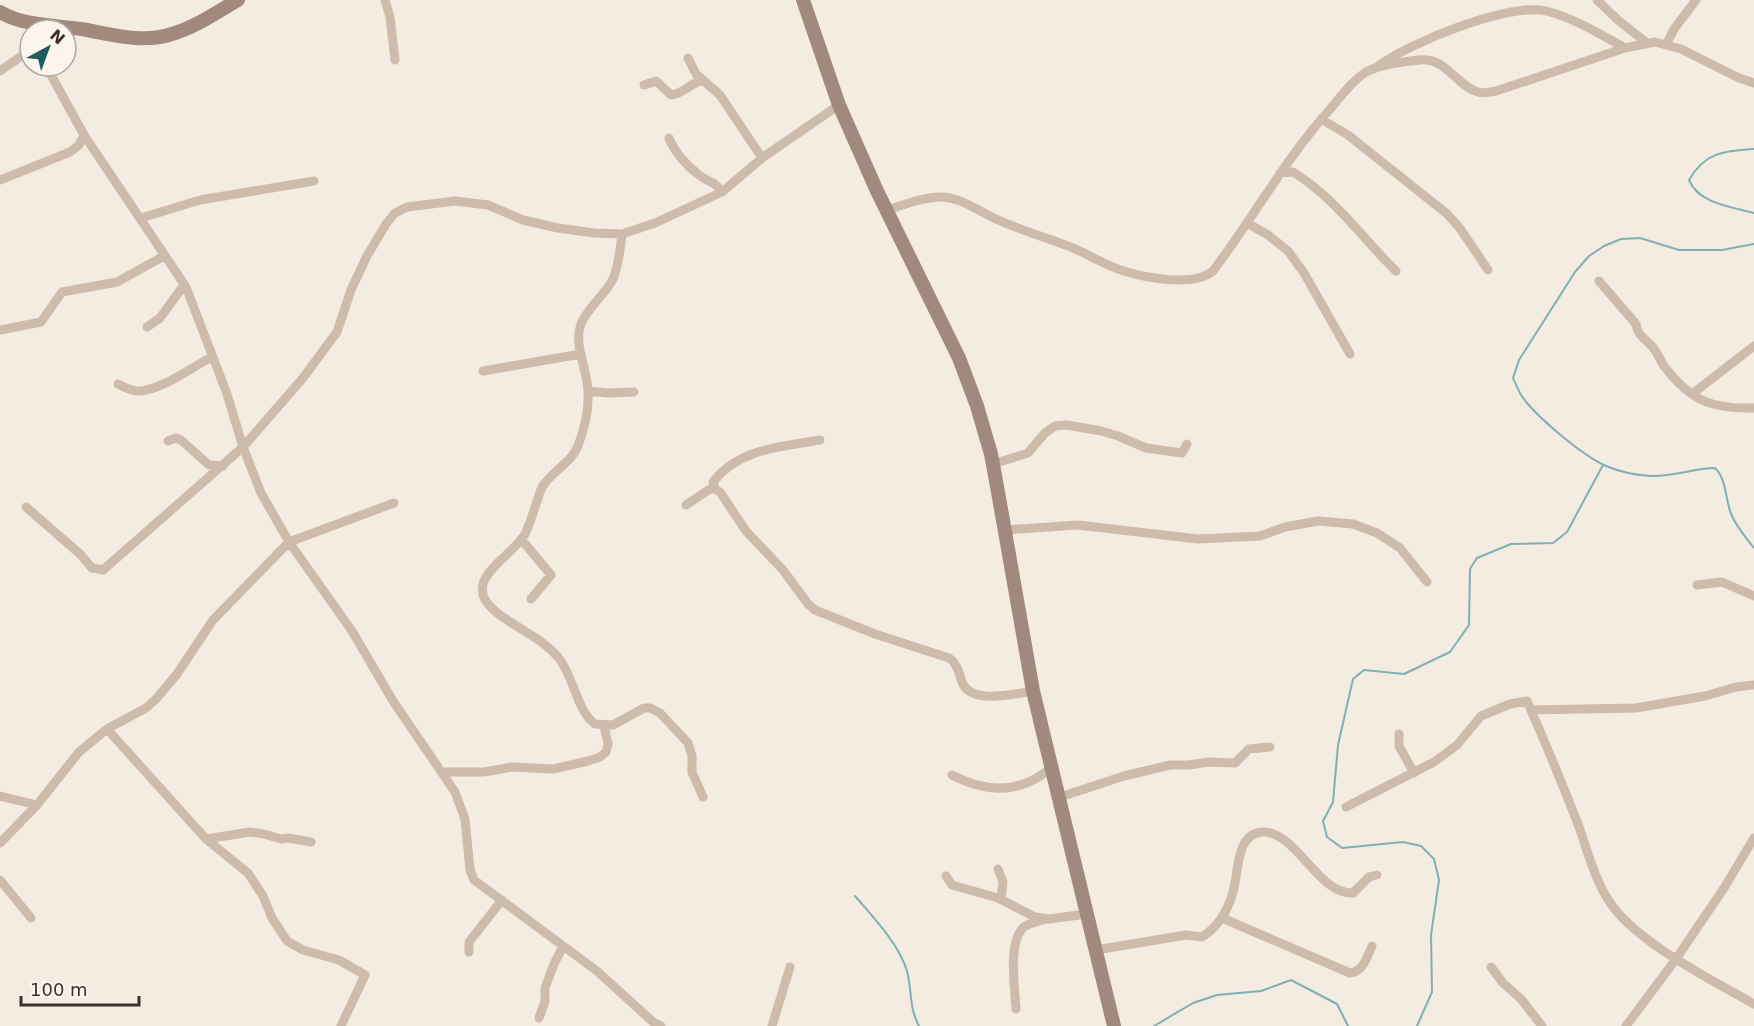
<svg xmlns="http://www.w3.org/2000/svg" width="1754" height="1026" font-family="'DejaVu Sans',sans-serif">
<rect width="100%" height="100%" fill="#f4ebe1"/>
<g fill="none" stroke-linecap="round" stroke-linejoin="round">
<path stroke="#7fb0b2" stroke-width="2" d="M1754,149c-30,2 -49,3 -65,31 10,24 43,27 65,33
M1754,244l-32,6h-43l-39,-12 -19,1 -17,7 -15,10 -14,16 -56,88 -6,18c2,5 5,11 8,17 13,20 62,61 85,71 14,6 29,9 45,10 22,1 43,-8 64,-8 12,11 10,33 17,48 5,11 14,22 22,32
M855,896c18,21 44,48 52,75 5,19 2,37 12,55
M1154,1026l39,-23 24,-8 44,-4 30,-11 46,24 11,22
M1417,1026l15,-34 -1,-57 8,-55 -5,-21 -13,-13 -18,-4 -61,6 -15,-11 -4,-16 10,-19 5,-57 15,-66 11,-9 40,4 46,-22 19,-27 1,-56 7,-11 34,-14 42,-1 14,-11 36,-67"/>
<path stroke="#cdbbac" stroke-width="9" d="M385,0l5,17 5,43
M1597,0l22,21 28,22
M1666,45l8,-16 22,-29
M688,58l8,16 24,21 42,63
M46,66l38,69 102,152 41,107 16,53 18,46 28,49 63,89 41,70 62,91 10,27 5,51 4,10 123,91 56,51 8,4
M1378,66c31,-23 131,-64 168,-55 28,7 54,23 79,37
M0,71l30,-21
M644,85l12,-4 15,14c12,-1 19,-12 32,-15
M1321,119l27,16 98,78 13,14 29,43
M669,138c6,15 17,27 30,37 10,8 15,5 23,17
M1280,173l13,-1c41,25 69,66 103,99
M0,180l70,-28 9,-7 5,-10
M887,210c17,-5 35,-13 54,-13 18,0 34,12 51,20 26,13 54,20 81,31 17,7 33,18 51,23 22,7 70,16 89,0 40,-53 73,-113 118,-163 11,-13 21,-27 35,-36 15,-8 37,-10 53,-12 28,-3 37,26 59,32 6,2 12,0 18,-1l129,-43 30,-6 26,7 58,29 15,5
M141,218l59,-18 114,-19
M1247,223l21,12 20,16 16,22 46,81
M622,234c-2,15 -3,31 -9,45 -8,16 -25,28 -32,45 -8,22 7,46 7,68 1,17 -4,38 -10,54 -7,17 -26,25 -36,41 -6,15 -10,33 -17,47 -13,24 -67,46 -30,77 20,17 46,26 63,46 17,21 18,53 37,67l18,1 31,-17h6l10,5 28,30 4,13v16l11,25
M1599,281l37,43c1,12 12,16 19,26 3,5 6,11 9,16 27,35 47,43 90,42
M147,327l13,-9 24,-33
M0,330l41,-8 21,-30 55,-10 47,-26
M483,371l98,-17
M118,384c6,3 14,8 22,7 21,-1 52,-24 72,-34
M588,391l20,2 26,-1
M1692,394l62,-48
M168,441l8,-3 5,2 28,25 14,1
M993,464l35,-11 17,-20 10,-7 12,-1 34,6 17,5 28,12 36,5 5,-9
M715,489l-2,-7c26,-34 69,-35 107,-42
M686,505l24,-16h5l5,3 26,39 37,39 25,34 7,6 60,24 74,24c8,5 10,15 13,24 9,23 51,12 71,9
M26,507l54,47 12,14 11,2 140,-123 60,-69 34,-46 14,-42 16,-34 19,-32 9,-11 12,-6 48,-6 33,4 35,15 35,8 36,5 28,1 33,-11 67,-31 40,-34 77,-53
M1004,530l74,-5 120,14 62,-3 25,-9 33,-6 35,3 24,9 23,15 27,34
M521,539l30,36 -20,24
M1697,585l25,-3 32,14
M1531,710l105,-2 69,-12 31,-9 18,-2
M107,729l99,110 42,34 15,23 9,22 15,23 16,9 36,10 26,15 -24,51
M1399,734v12l15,27
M442,772h42l28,-5 41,2 35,-8 12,-4 6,-5 2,-8 -4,-18
M952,775c34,18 68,19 99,-7
M0,796l37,9 42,-53 28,-23 39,-21 10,-9 21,-25 36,-54 76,-78 105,-39
M1060,797l64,-21 46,-11h19l20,-3 26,1 14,-14 21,-2
M1346,807l88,-45 23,-17 24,-29 29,-12 17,-3c18,41 35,82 51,123 9,25 16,54 31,77 25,40 103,79 145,103
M206,839l44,-7 14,2 17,5 7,-1 23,4
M0,843l37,-38
M998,869l5,13 -2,17
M946,876l6,9 46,13 37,19 14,2 38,-5
M0,880l31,38
M1222,918l128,55c13,-1 17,-16 22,-27
M1096,950l90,-15 16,2c16,-10 26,-27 31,-45 6,-19 2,-60 31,-60 32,0 55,63 89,61l16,-16 8,-2
M469,952v-10l33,-42
M1491,967l12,16 18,16 21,27
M1016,1009c-1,-20 -8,-64 6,-80 5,-6 14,-7 21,-9
M539,1018l6,-17v-13l9,-24 9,-18
M772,1026l18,-59
M1626,1026l50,-67 48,-71 30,-50"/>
<path stroke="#a18a7d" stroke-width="14" d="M803,0l36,105 38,86 82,167 18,48 14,48 7,38 35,199 81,335
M0,12c24,14 54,13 81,17 30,5 61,15 91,5 24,-7 45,-22 66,-34"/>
</g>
<g transform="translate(48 48) rotate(41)"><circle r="28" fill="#fbf5ee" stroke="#aea6a0" stroke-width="1.5"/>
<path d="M0-4.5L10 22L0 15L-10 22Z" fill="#1f5a5e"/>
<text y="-9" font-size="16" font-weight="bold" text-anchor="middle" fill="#3b302b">N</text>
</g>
<path d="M21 996v9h118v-9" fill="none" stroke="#3b302b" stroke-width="3"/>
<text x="30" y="996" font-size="18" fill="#3b302b" stroke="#fbf5ee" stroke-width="4.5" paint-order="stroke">100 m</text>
</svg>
